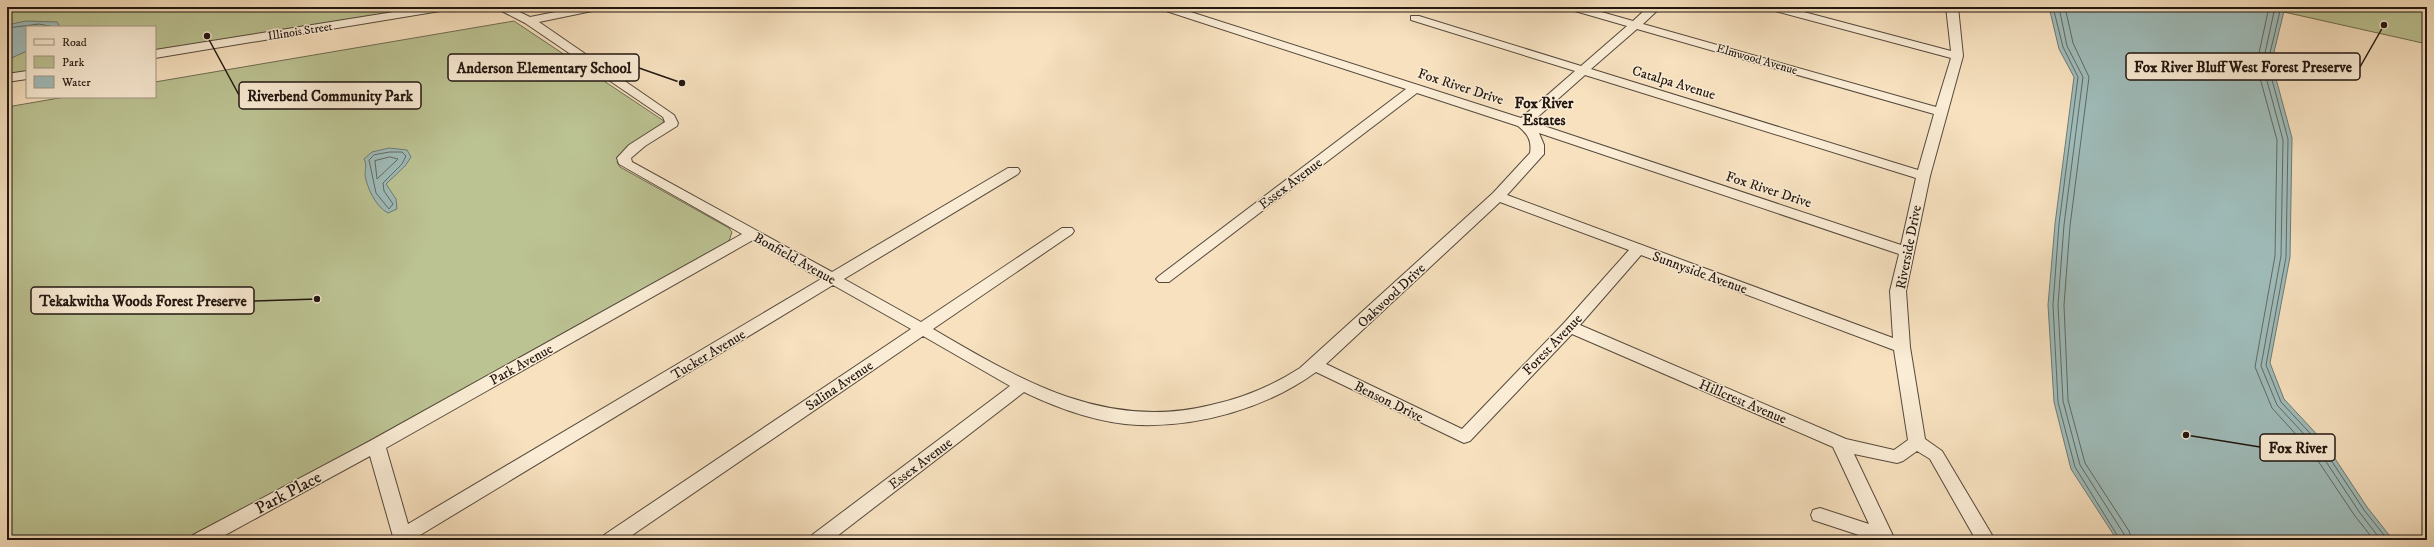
<svg xmlns="http://www.w3.org/2000/svg" width="2434" height="547" font-family="'IM FELL DW Pica',serif">
<rect width="100%" height="100%" fill="#f7e1bf"/>
<filter id="stains"><feTurbulence type="fractalNoise" baseFrequency=".005" numOctaves="4"/><feColorMatrix values="0 0 0 0 .2 0 0 0 0 .09 0 0 0 0 .02 0 0 0 .5 -.17"/></filter>
<radialGradient id="worn" r=".72"><stop offset=".6" stop-color="#630" stop-opacity="0"/><stop offset="1" stop-color="#630" stop-opacity=".3"/></radialGradient>
<path fill="#bcc393" stroke="#6e6c52" d="M7,7h428l-280,46v-26h-128v47l-20,3z
M2285,7h142v37l-143,-32z
M514,21l150,100 -4,6 -33,21 -7,6 -3,8 3,5 109,61 3,4 -3,9 -538,299h-184v-433l58,-10h90v-15z"/>
<path fill="#9fbcba" stroke="#6d7a76" d="M2049,7h236l-11,45 1,23 17,63 -2,119 -20,106 14,36 40,43 43,65 26,33h-276l-46,-71 -17,-67 -6,-97 7,-81 19,-147 -15,-28z
M26,21l31,1 3,5h-33v24l-20,9v-35z
M389,148l18,2 4,7 -6,9 -19,18 10,15 1,10 -9,4c-12,-6 -21,-25 -23,-38 0,-6 2,-11 -1,-16l8,-7z"/>
<g fill="none" stroke-linecap="round" stroke-linejoin="round">
<path stroke="#606965" stroke-width="1" d="M2053,7l10,40 15,30 -19,147 -6,81 5,97 17,65 45,73
M2059,7l8,39 16,31 -19,148 -6,80 5,96 17,64 44,69 1,6
M2065,7l8,36 16,34 -19,149 -6,79 4,95 17,63 44,68 3,9
M2269,7l-10,46 1,25 17,62 -2,116 -20,111 17,41 40,44 43,64 19,24
M2275,7l-10,46 1,24 17,63 -2,116 -20,110 16,39 40,43 43,65 21,27
M2281,7l-11,46 1,23 17,63 -2,118 -20,108 15,37 40,43 43,65 24,30
M7,28l32,-4 16,3
M390,152h12l4,4 -4,8 -19,19 1,8 9,13 -4,5 -13,-16 -7,-33 5,-5z
M390,157l8,2 -21,20 -2,-18z"/>
<defs>
<path id="minor" d="M425,7h27l-6,3 -291,48v-8z
M494,7h15l21,10 51,-10h22l-6,3 -58,12 135,93 4,8 -1,3 -32,20 -14,12 1,4 200,110 176,-104h10l2,3 -2,3 -174,105 77,43 141,-94h10l2,3 -2,3 -139,95c89,52 172,102 278,76 32,-7 61,-19 89,-37l193,-175 37,-40c2,-12 -2,-19 -12,-27l-101,-33 -248,189h-10l-3,-3 3,-3 247,-187 -246,-80 -2,-2h17l346,111 54,-47 -164,-51v-4h8l162,50 46,-40 -59,-17 -2,-2h18l49,14 15,-14h13l-18,17 293,83 15,-49 -183,-49 -2,-2h19l166,44 -5,-44h12l5,49 -33,120 -24,115 4,56 15,92 17,12 53,89h-19l-46,-81 -13,-8 -14,10 -6,2 -43,-9 41,86h-21l-61,-20 -2,-5 2,-5 7,-2 49,16 -36,-77 -261,-113 -102,107 -6,2 -148,-71c-49,36 -117,55 -178,53 -39,-2 -79,-16 -114,-33l-192,148h-22l2,-5 198,-149 -87,-50 -298,204h-23l2,-5 307,-206 -78,-44 -421,255h-18l-24,-84 -154,84h-25l2,-5 177,-94 372,-207 -123,-70 -2,-6 12,-13 36,-23 -2,-5 -138,-94zM1637,29l297,85 -16,56 -327,-101zM1585,75l331,103 -15,67 -369,-123zM1539,133l360,121 -9,37 3,47 -386,-143 37,-41v-9zM1500,202l129,48 -65,73 -102,106 -136,-65zM753,240l68,39 -413,245 -22,-76zM1641,255l253,95 14,90 -14,10 -48,-11 -266,-114z
M27,71v8l-20,3v-8z"/>
</defs>
<use href="#minor" stroke="#56493c" stroke-width="2"/>
<use href="#minor" fill="#faecd5" fill-rule="evenodd"/>
</g>
<g text-anchor="middle" stroke-width="3" stroke-linejoin="round" paint-order="stroke">
<g font-size="12" fill="#211610" stroke="#faecd5">
<text transform="translate(300 31) rotate(-9)" y="4">Illinois Street</text>
<text transform="translate(1757 59) rotate(16)" y="4">Elmwood Avenue</text>
</g>
<g font-size="14" fill="#211610" stroke="#faecd5">
<text transform="translate(1674 82) rotate(17)" y="5">Catalpa Avenue</text>
<text transform="translate(1461 86) rotate(18)" y="5">Fox River Drive</text>
<text transform="translate(1290 183) rotate(-37)" y="5">Essex Avenue</text>
<text transform="translate(1769 189) rotate(18)" y="5">Fox River Drive</text>
<text transform="translate(1908 247) rotate(-79)" y="5">Riverside Drive</text>
<text transform="translate(795 258) rotate(29)" y="5">Bonfield Avenue</text>
<text transform="translate(1700 272) rotate(20)" y="5">Sunnyside Avenue</text>
<text transform="translate(1391 295) rotate(-43)" y="5">Oakwood Drive</text>
<text transform="translate(1552 344) rotate(-46)" y="5">Forest Avenue</text>
<text transform="translate(708 354) rotate(-31)" y="5">Tucker Avenue</text>
<text transform="translate(521 364) rotate(-29)" y="5">Park Avenue</text>
<text transform="translate(839 385) rotate(-34)" y="5">Salina Avenue</text>
<text transform="translate(1389 401) rotate(26)" y="5">Benson Drive</text>
<text transform="translate(1743 401) rotate(23)" y="5">Hillcrest Avenue</text>
<text transform="translate(920 463) rotate(-37)" y="5">Essex Avenue</text>
</g>
<g font-size="15" font-weight="bold" fill="#211610" stroke="#faecd5">
<text x="1544" y="108">Fox River<tspan x="1544" dy="17">Estates</tspan></text>
</g>
<g font-size="17" fill="#211610" stroke="#faecd5">
<text transform="translate(288 492) rotate(-28)" y="6">Park Place</text>
</g>
</g>
<path fill="none" stroke="#211610" stroke-width="1.5" d="M2384 25L2360 67M682 83L639 68M207 36L239 95M317 299L254 301M2186 435L2260 447"/>
<g fill="#211610" stroke="#faecd5" stroke-width="1.5">
<circle cx="2384" cy="25" r="4"/>
<circle cx="682" cy="83" r="4"/>
<circle cx="207" cy="36" r="4"/>
<circle cx="317" cy="299" r="4"/>
<circle cx="2186" cy="435" r="4"/>
</g>
<g fill="#faecd5" stroke="#211610" stroke-width="1.5">
<rect x="2126" y="53" width="234" height="27" rx="4"/>
<rect x="448" y="54" width="191" height="27" rx="4"/>
<rect x="239" y="82" width="182" height="27" rx="4"/>
<rect x="31" y="287" width="223" height="27" rx="4"/>
<rect x="2260" y="434" width="75" height="27" rx="4"/>
</g>
<g font-size="15" text-anchor="middle" font-weight="bold" fill="#211610">
<text x="2243" y="72">Fox River Bluff West Forest Preserve</text>
<text x="544" y="73">Anderson Elementary School</text>
<text x="330" y="101">Riverbend Community Park</text>
<text x="143" y="306">Tekakwitha Woods Forest Preserve</text>
<text x="2298" y="453">Fox River</text>
</g>
<rect width="2434" height="547" fill="none" stroke="#f7e1bf" stroke-width="24"/>
<rect x="8" y="8" width="2418" height="531" fill="none" stroke="#211610" stroke-width="2"/>
<rect x="12" y="12" width="2410" height="523" fill="none" stroke="#211610"/>
<rect x="26" y="26" width="130" height="72" fill="#faecd5" stroke="#a39686"/>
<rect x="34" y="39" width="20" height="6" fill="#faecd5" stroke="#a39686"/>
<text x="62" y="46" font-size="12" fill="#211610">Road</text>
<rect x="34" y="56" width="20" height="12" fill="#bcc393" stroke="#a39686"/>
<text x="62" y="66" font-size="12" fill="#211610">Park</text>
<rect x="34" y="76" width="20" height="12" fill="#9fbcba" stroke="#a39686"/>
<text x="62" y="86" font-size="12" fill="#211610">Water</text>
<rect width="100%" height="100%" filter="url(#stains)"/>
<rect width="100%" height="100%" fill="url(#worn)"/>
</svg>
